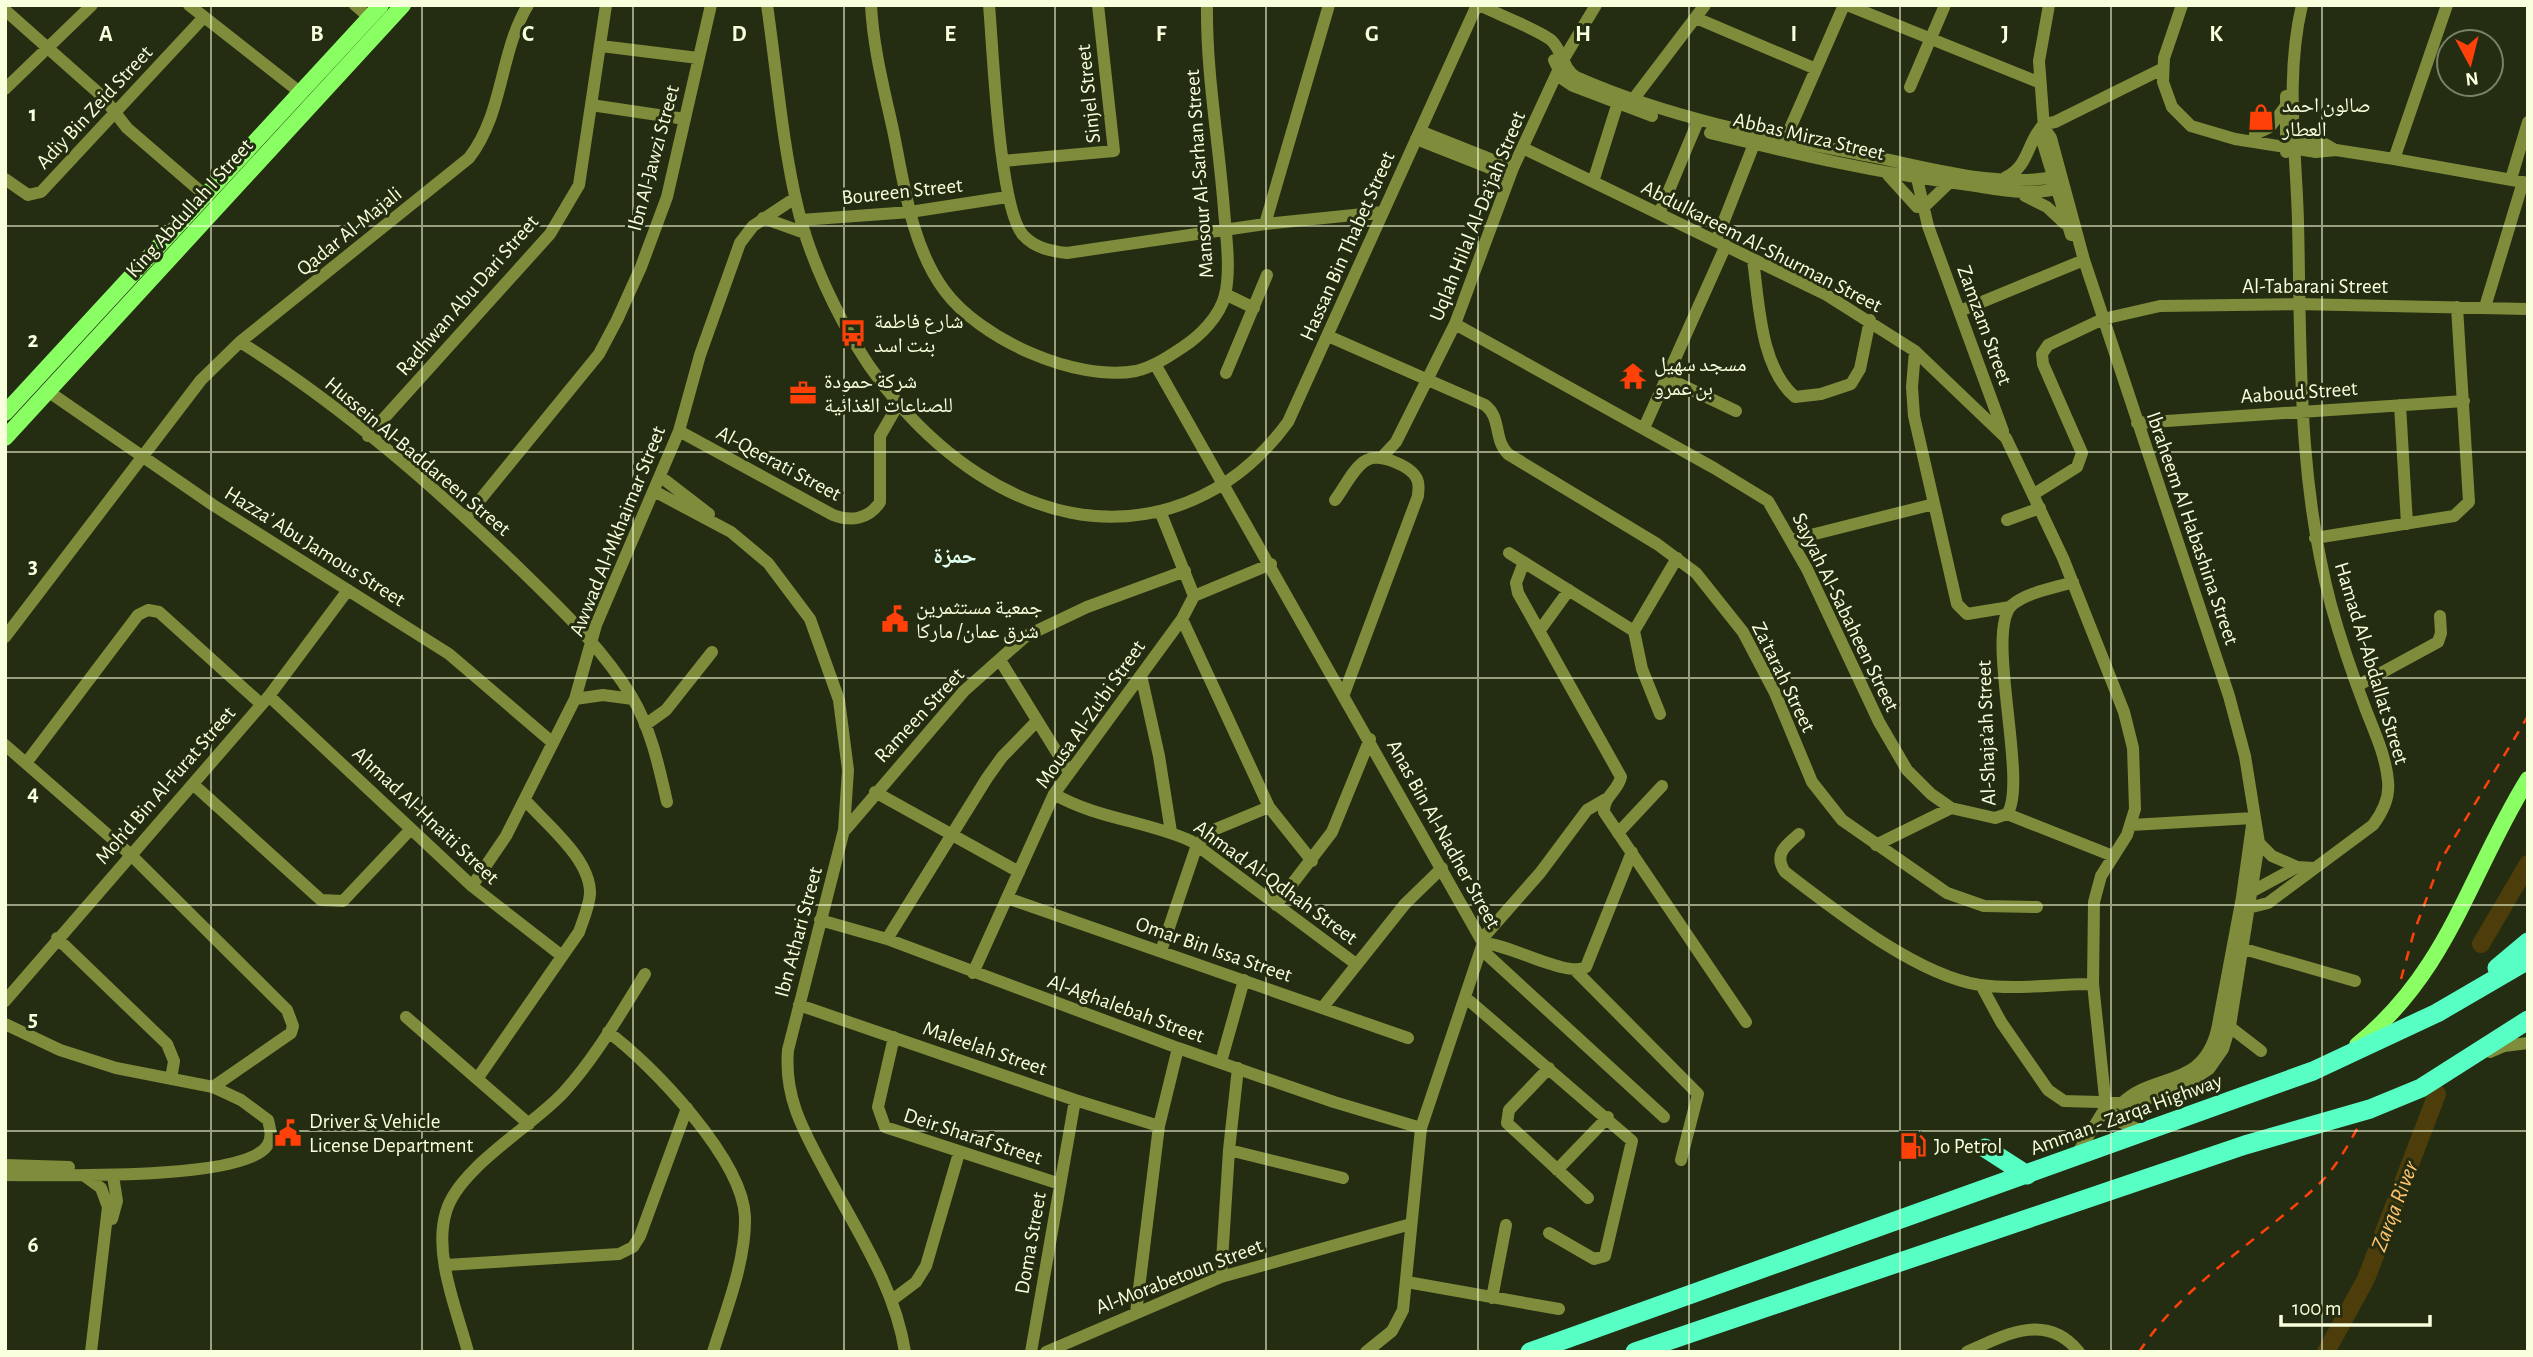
<svg xmlns="http://www.w3.org/2000/svg" width="2533" height="1357" font-family="'Alegreya Sans','Noto Naskh Arabic',sans-serif">
<rect width="100%" height="100%" fill="#242d11"/>
<g fill="none" stroke-linecap="round" stroke-linejoin="round">
<path stroke="#4d3d0a" stroke-width="18" d="M2481,944l47,-80
M2326,1352l40,-73 71,-185"/>
<path stroke="#7f8c3c" stroke-width="12" d="M189,5l112,88
M355,5l15,13
M767,5c10,68 15,138 31,204 9,38 27,79 45,113 60,116 191,227 328,186 49,-15 87,-45 117,-86l189,-417
M871,5c2,42 13,84 22,125 11,53 18,115 51,160 36,49 131,92 192,81 17,-4 32,-14 47,-24 17,-11 37,-31 42,-52 6,-26 1,-59 -1,-85 -5,-67 -18,-138 -17,-205
M989,5c4,44 10,203 34,230 12,13 27,16 44,18l198,-29 118,-12
M1479,5c18,9 58,24 72,35 12,11 11,28 25,37 95,42 193,60 294,79 62,12 128,33 191,20
M1847,5l191,77
M2049,5l-10,56 5,67 -2,12 29,95
M2182,5l-18,53 -1,24 9,25 19,19 44,13 81,13 20,-2 58,9 129,23 -38,125
M5,10l98,87 24,31 80,69
M1696,18l120,51
M601,46l97,12
M1554,60l10,20 9,6 79,30
M1910,87l35,-82
M5,89l87,-84
M1632,101l73,-96
M591,105l94,14
M1420,131l93,37
M1710,133c85,21 171,41 259,52 33,5 62,12 95,2
M2255,134l15,-7 15,-20
M1416,139l94,37
M2286,139l37,4 12,7
M1785,140l59,-135
M1523,148l302,146 90,57 91,87 57,120 61,154 9,36 2,61 -8,26 -26,41 -7,26 -1,82 13,123 14,15 23,9
M2286,152v-56
M2394,159l53,-154
M1003,161l111,-10 -16,-146
M1916,174l12,52 75,205
M1888,175l29,32
M2006,177c23,-10 21,-36 38,-53l11,-2 107,-53
M5,179l23,16 13,-3 163,-175
M2511,179l17,-57
M1593,182l26,-83
M2025,196l22,11 17,16
M1925,206l24,-23
M1659,214l39,-93
M763,218l42,15
M801,220l109,-8 97,-15
M1265,224l64,-219
M1716,241l38,-97
M1753,260c6,42 7,107 42,137l26,-3 30,-10 9,-15 10,-49
M1225,294l29,14
M1960,311l124,-51
M1455,324l259,144 54,33 39,68 72,153 28,48 24,24 20,14 44,10 12,-4
M1328,336l157,69c17,13 8,34 23,49l149,90 39,29 47,59 32,61 37,89 30,38 105,73 37,13 53,1
M240,342c103,64 197,147 284,231 40,39 79,76 108,124 19,32 27,70 35,105
M1915,351l-3,36 2,29 43,188 10,10 43,-7
M1155,364l328,579 -62,185 -18,182 -11,21 -26,21
M1226,373l41,-98
M1667,378l69,33
M49,392l164,113 236,149 104,89
M2400,405l7,119
M2137,423l327,-22
M1644,428l82,-183
M679,431l154,84c18,7 36,4 47,-13v-66l19,-33
M368,436l182,-202 29,-49 27,-180
M1381,458l15,-16 59,-118 58,-156 50,-108 33,-55
M661,477l48,37
M654,491l77,41 37,31 42,56 29,81 9,70 -4,60 -56,220c-4,47 15,80 37,121 30,57 70,115 80,181
M2034,494l43,-27 5,-14 -39,-89 -1,-10 6,-9 55,-26 57,-13 137,-2 231,5
M1335,500c9,-11 19,-34 32,-40 13,-7 44,6 50,19 3,6 1,11 1,17l-74,198
M1160,511l34,85
M466,517l133,-163 18,-34 24,-53 26,-70 44,-192
M2007,520l33,-12
M2315,538l139,-22 15,-14 -12,-195
M1791,540l143,-36
M1509,553l125,78
M1524,562l-8,21 2,10 103,184c-3,14 -18,20 -17,35l142,210
M1182,619l87,188 43,54
M1540,630l29,-40
M5,637l196,-257 39,-38 229,-184c35,-45 30,-105 59,-153
M1000,660l69,112
M1141,675l18,81 12,76
M2357,686l81,-44 3,-9 -1,-17
M269,696l203,190 90,70
M575,699l28,-4 30,4
M1660,714l-18,-45 -8,-38 43,-73
M645,725l21,-15 46,-58
M5,745l126,110 156,155 6,16 -2,7 -78,54
M26,763l112,-148 10,-5 11,2 102,92
M194,785l127,115 22,1 67,-71
M875,792l144,80
M1054,794c43,25 93,27 137,47l165,123
M2007,814c22,-31 -23,-183 5,-209 15,-13 43,-17 61,-23
M2007,814l106,42
M2131,825l122,-7
M846,829l118,-138 62,-55 61,-29 98,-36
M1618,833l44,-47
M1799,834c-13,11 -26,20 -14,38 50,38 131,103 195,113 36,5 77,-1 113,-1
M2259,843l13,13 25,11
M1876,845l75,-37
M472,886l34,-50 69,-137 21,-74 83,-194 21,-76 40,-112 13,-17 42,-28
M2251,892l46,-25 17,1
M1007,898l401,140
M1276,905l56,-73 38,-93
M2240,910l28,-7 105,-78c10,-13 17,-27 15,-44 -2,-24 -13,-48 -22,-71 -13,-34 -25,-69 -35,-105 -34,-128 -30,-253 -33,-384 -2,-71 -13,-145 4,-216
M820,920l67,19 291,109 156,54 87,26
M57,938l110,106 7,17 -3,18
M887,939l100,-161 15,-21 34,-35
M1482,939l58,-66 47,-63 19,-11
M1483,943c26,1 84,35 103,24l46,-115
M2244,949l111,32
M1161,951l36,-106 14,-14 58,-24
M1483,951l181,166
M1575,970l123,124 -17,66
M973,973l81,-179 128,-175 12,-23 77,-32
M1981,985l20,37 47,68 16,11 70,2 49,-17 26,-17 14,-20 7,-23 29,-183 -14,-87 -16,-60 -145,-436 -33,-122 -7,-10
M1465,997l167,144 -27,115 -11,3 -45,-26
M5,1001l264,-305 79,-106
M799,1005l276,95 84,26
M1323,1007l82,-103 37,-36
M406,1017l123,107
M5,1024l55,26 56,18 97,19 28,13 27,20c2,9 5,17 -1,26 -24,35 -216,29 -262,29
M2226,1024l35,27
M608,1032c44,32 135,128 137,185 1,44 -19,93 -32,135
M894,1037l-16,70 7,20 175,57
M2490,1052l14,-6 24,-3
M1221,1062l23,-82
M1549,1068l-40,42 -2,13 81,75
M477,1079l102,-147c4,-12 10,-25 11,-38 1,-35 -44,-70 -65,-94
M2121,1104c33,-33 81,-14 96,-74l25,-133 11,-79
M1229,1150l114,28
M2077,1154l29,-47
M5,1165l64,2
M1557,1170l51,-53
M86,1177l15,11 7,19 -17,145
M112,1219l5,-18 -4,-25
M446,1265l173,-11 14,-7 7,-11 47,-128
M1221,1277l8,-127 9,-82
M1407,1282l152,27
M1492,1298l14,-73
M892,1300l24,-18 10,-16 33,-113
M1136,1313l23,-187 19,-78
M468,1352c-11,-42 -35,-97 -22,-140 12,-44 87,-86 118,-120 32,-35 56,-78 81,-118
M1031,1352l44,-252
M1046,1352l175,-75 190,-53
M1967,1352c39,-18 80,-40 112,0"/>
<path stroke="#8aff64" stroke-width="16" d="M5,413l376,-408
M5,438l398,-433
M2357,1045c92,-74 112,-171 171,-266"/>
<path stroke="#58ffc4" stroke-width="19" d="M2497,968l31,-26
M1985,1148l42,27
M1530,1352l783,-281 124,-58 91,-53
M1635,1352l610,-207 125,-36 51,-21 107,-68"/>
<path stroke="#ff4109" stroke-width="2.5" stroke-dasharray="10 9" stroke-linecap="butt" d="M2401,979l13,-47 27,-72 87,-144
M2139,1352c46,-70 120,-111 180,-168 17,-16 30,-41 42,-62"/>
</g>
<path fill="none" stroke="#f7ffdd" stroke-width="2" stroke-opacity="0.55" d="M211,5v1347M422,5v1347M633,5v1347M844,5v1347M1055,5v1347M1266,5v1347M1478,5v1347M1689,5v1347M1900,5v1347M2111,5v1347M2322,5v1347M5,226h2523M5,452h2523M5,678h2523M5,905h2523M5,1131h2523"/>
<defs>
<symbol id="shop-bare" viewBox="-9 -9 18 18"><path d="M-5-2.5h2.3a2.7 3.5 0 0 1 5.4 0H5L5.5 6h-11ZM-1.5-2.5h3a1.5 2.3 0 0 0-3 0Z" fill="#ff4109" stroke="#242d11" stroke-width="2.5" paint-order="stroke"/></symbol>
<symbol id="bus-bare" viewBox="-9 -9 18 18"><path d="M-5-6H5V4H4V6H2V4H-2V6H-4V4H-5ZM-3.5-4V0h7V-4ZM-3.5 1.2v1.5H-2V1.2ZM2 1.2v1.5H3.5V1.2Z" fill="#ff4109" stroke="#242d11" stroke-width="2.5" paint-order="stroke"/></symbol>
<symbol id="temple-bare" viewBox="-9 -9 18 18"><path d="M0-6L5-2H3V0L6.5 2.5H4V6H1.5V3h-3V6H-4V2.5H-6.5L-3 0V-2H-5Z" fill="#ff4109" stroke="#242d11" stroke-width="2.5" paint-order="stroke"/></symbol>
<symbol id="office-bare" viewBox="-9 -9 18 18"><path d="M-6-3h4V-5.5h4V-3h4V5H-6ZM-1-4.5V-3h2v-1.5ZM-6 0V1H6V0Z" fill="#ff4109" stroke="#242d11" stroke-width="2.5" paint-order="stroke"/></symbol>
<symbol id="civic-bare" viewBox="-9 -9 18 18"><path d="M-.6-6.5H3V-4.5H.6V-3L4-1V1h2V6H-6V1h2V-1L-.6-3ZM-1.2 2.5V6h2.4V2.5Z" fill="#ff4109" stroke="#242d11" stroke-width="2.5" paint-order="stroke"/></symbol>
<symbol id="fuel-bare" viewBox="-9 -9 18 18"><path d="M-5.5-6h7V0h2V4h1.3V-2.5L3-4.5l.8-.8L6-3V5H2.5V1h-1V6h-7ZM-4.2-4.7v3.2H.2V-4.7Z" fill="#ff4109" stroke="#242d11" stroke-width="2.5" paint-order="stroke"/></symbol>
</defs>
<g fill-rule="evenodd">
<use href="#shop-bare" x="2242" y="98" width="38" height="38"/>
<use href="#bus-bare" x="834" y="314" width="38" height="38"/>
<use href="#temple-bare" x="1614" y="357" width="38" height="38"/>
<use href="#office-bare" x="784" y="374" width="38" height="38"/>
<use href="#civic-bare" x="876" y="600" width="38" height="38"/>
<use href="#civic-bare" x="269" y="1114" width="38" height="38"/>
<use href="#fuel-bare" x="1894" y="1127" width="38" height="38"/>
</g>
<g text-anchor="middle" stroke-width="6" stroke-linejoin="round" paint-order="stroke">
<g font-size="21" fill="#f7ffdd" stroke="#242d11">
<text transform="translate(1088 94) rotate(-96)" y="7">Sinjel Street</text>
<text transform="translate(94 107) rotate(-47)" y="7">Adiy Bin Zeid Street</text>
<text transform="translate(1809 136) rotate(13)" y="7">Abbas Mirza Street</text>
<text transform="translate(653 158) rotate(-75)" y="7">Ibn Al-Jawzi Street</text>
<text transform="translate(1199 174) rotate(-94)" y="7">Mansour Al-Sarhan Street</text>
<text transform="translate(902 191) rotate(-6)" y="7">Boureen Street</text>
<text transform="translate(189 208) rotate(-48)" y="7">King Abdullah I Street</text>
<text transform="translate(1477 216) rotate(-68)" y="7">Uqlah Hilal Al-Da’jah Street</text>
<text transform="translate(349 231) rotate(-39)" y="7">Qadar Al-Majali</text>
<text transform="translate(1347 246) rotate(-66)" y="7">Hassan Bin Thabet Street</text>
<text transform="translate(1762 246) rotate(27)" y="7">Abdulkareem Al-Shurman Street</text>
<text x="2315" y="293">Al-Tabarani Street</text>
<text transform="translate(467 295) rotate(-49)" y="7">Radhwan Abu Dari Street</text>
<text transform="translate(1985 325) rotate(70)" y="7">Zamzam Street</text>
<text transform="translate(2299 392) rotate(-4)" y="7">Aaboud Street</text>
<text transform="translate(418 456) rotate(40)" y="7">Hussein Al-Baddareen Street</text>
<text transform="translate(779 463) rotate(28)" y="7">Al-Qeerati Street</text>
<text transform="translate(2193 528) rotate(71)" y="7">Ibraheem Al Habashina Street</text>
<text transform="translate(617 531) rotate(-68)" y="7">Awwad Al-Mkhaimar Street</text>
<text transform="translate(315 546) rotate(32)" y="7">Hazza’ Abu Jamous Street</text>
<text transform="translate(1846 612) rotate(64)" y="7">Sayyah Al-Sabaheen Street</text>
<text transform="translate(2372 663) rotate(73)" y="7">Hamad Al-Abdallat Street</text>
<text transform="translate(1784 677) rotate(64)" y="7">Za’tarah Street</text>
<text transform="translate(1090 714) rotate(-55)" y="7">Mousa Al-Zu’bi Street</text>
<text transform="translate(919 715) rotate(-47)" y="7">Rameen Street</text>
<text transform="translate(1986 733) rotate(-92)" y="7">Al-Shaja’ah Street</text>
<text transform="translate(165 785) rotate(-49)" y="7">Moh’d Bin Al-Furat Street</text>
<text transform="translate(426 815) rotate(43)" y="7">Ahmad Al-Hnaiti Street</text>
<text transform="translate(1444 834) rotate(61)" y="7">Anas Bin Al-Nadher Street</text>
<text transform="translate(1276 882) rotate(36)" y="7">Ahmad Al-Qdhah Street</text>
<text transform="translate(798 932) rotate(-75)" y="7">Ibn Athari Street</text>
<text transform="translate(1214 949) rotate(19)" y="7">Omar Bin Issa Street</text>
<text transform="translate(1126 1008) rotate(20)" y="7">Al-Aghalebah Street</text>
<text transform="translate(985 1048) rotate(19)" y="7">Maleelah Street</text>
<text transform="translate(2126 1114) rotate(-20)" y="7">Amman - Zarqa Highway</text>
<text transform="translate(973 1136) rotate(18)" y="7">Deir Sharaf Street</text>
<text transform="translate(1030 1243) rotate(-80)" y="7">Doma Street</text>
<text transform="translate(1179 1276) rotate(-21)" y="7">Al-Morabetoun Street</text>
</g>
<g font-size="21" fill="#f7ffdd" stroke="#242d11" text-anchor="start">
<text x="2282" y="112">صالون احمد<tspan x="2282" dy="24">العطار</tspan></text>
<text x="874" y="328">شارع فاطمة<tspan x="874" dy="24">بنت اسد</tspan></text>
<text x="1654" y="371">مسجد سهيل<tspan x="1654" dy="24">بن عمرو</tspan></text>
<text x="824" y="388">شركة حمودة<tspan x="824" dy="24">للصناعات الغذائية</tspan></text>
<text x="916" y="614">جمعية مستثمرين<tspan x="916" dy="24">شرق عمان/ ماركا</tspan></text>
<text x="309" y="1128">Driver &amp; Vehicle<tspan x="309" dy="24">License Department</tspan></text>
<text x="1934" y="1153">Jo Petrol</text>
</g>
<g font-size="23" font-weight="bold" fill="#dfffef" stroke="#242d11">
<text x="955" y="563">حمزة</text>
</g>
<g font-size="23" font-style="italic" fill="#ffc26b" stroke="#242d11">
<text transform="translate(2394 1206) rotate(-69)" y="8">Zarqa River</text>
</g>
</g>
<g font-size="23" text-anchor="middle" font-weight="bold" fill="#f7ffdd" stroke="#242d11" stroke-width="6" stroke-linejoin="round" paint-order="stroke">
<text x="106" y="41">A</text>
<text x="317" y="41">B</text>
<text x="528" y="41">C</text>
<text x="739" y="41">D</text>
<text x="950" y="41">E</text>
<text x="1161" y="41">F</text>
<text x="1372" y="41">G</text>
<text x="1583" y="41">H</text>
<text x="1794" y="41">I</text>
<text x="2005" y="41">J</text>
<text x="2216" y="41">K</text>
<text x="33" y="121">1</text>
<text x="33" y="347">2</text>
<text x="33" y="573">3</text>
<text x="33" y="800">4</text>
<text x="33" y="1026">5</text>
<text x="33" y="1252">6</text>
</g>
<rect width="2533" height="1357" fill="none" stroke="#f7ffdd" stroke-width="14"/>
<g transform="translate(2470 63) rotate(173)"><circle r="33" fill="#242d11" stroke="#788163" stroke-width="2"/>
<path d="M0-5L12 26L0 18L-12 26Z" fill="#ff4109"/>
<text y="-10" font-size="19" font-weight="bold" text-anchor="middle" fill="#f7ffdd">N</text>
</g>
<path d="M2281 1315v10h149v-10" fill="none" stroke="#f7ffdd" stroke-width="3.5"/>
<text x="2292" y="1315" font-size="21" fill="#f7ffdd" stroke="#242d11" stroke-width="5" paint-order="stroke">100 m</text>
</svg>
